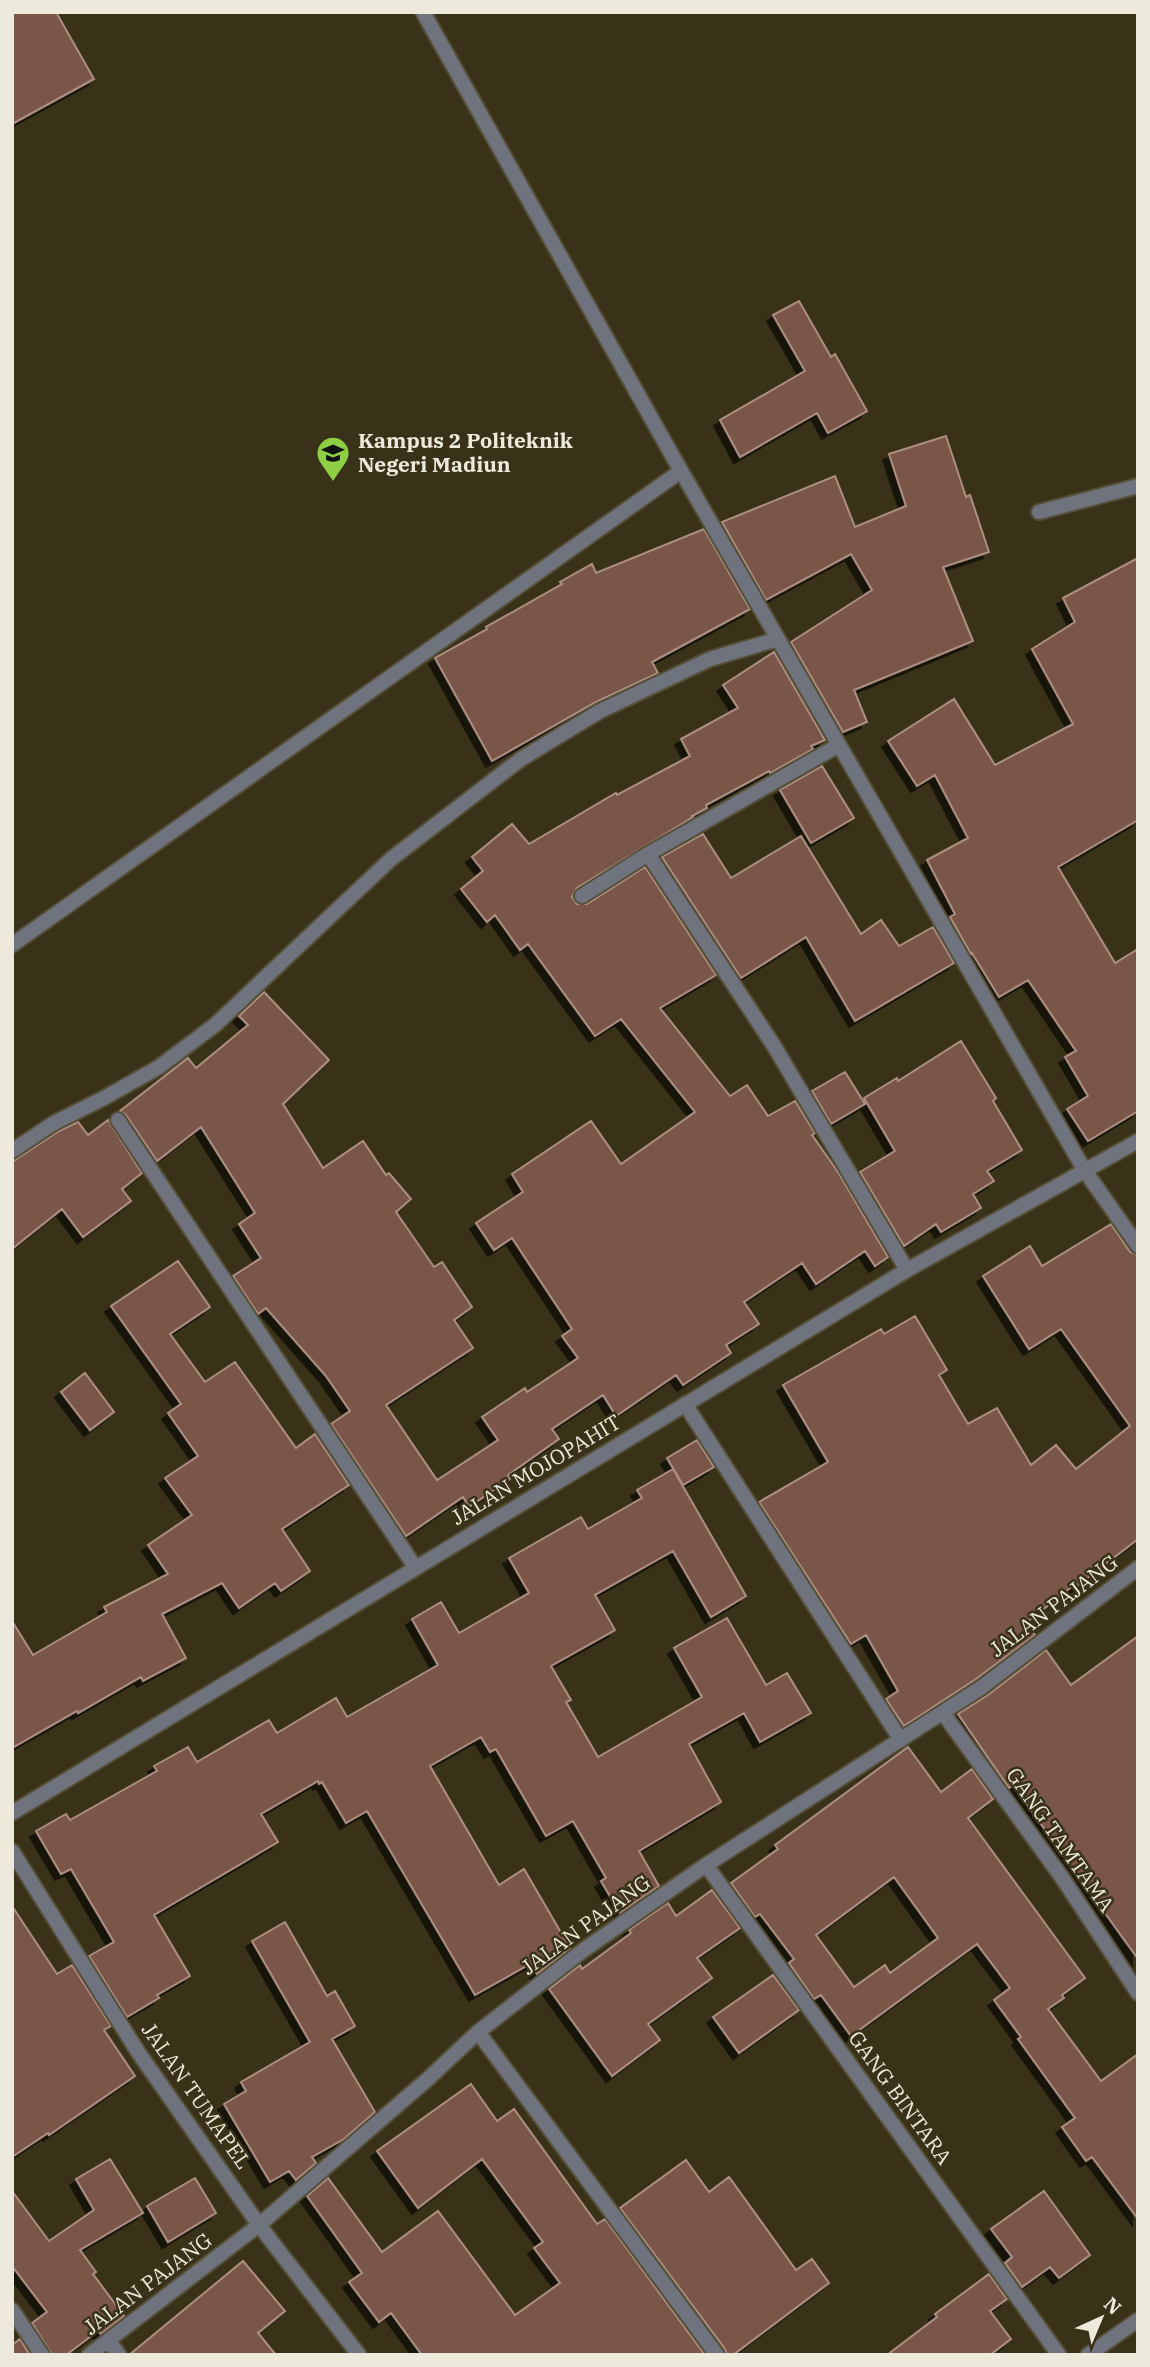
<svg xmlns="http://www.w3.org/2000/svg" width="1150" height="2367" font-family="'IBM Plex Serif',serif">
<defs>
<filter id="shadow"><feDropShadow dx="-6" dy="6" stdDeviation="0" flood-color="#0009"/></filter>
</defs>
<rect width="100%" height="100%" fill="#393219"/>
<path fill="#7a5649" stroke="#ac8e83" stroke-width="2" fill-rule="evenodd" filter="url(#shadow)" d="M12,12h44l38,67 -82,45z
M799,301l32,56 4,-3 32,57 -39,22 -11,-20 -77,44 -20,-37 85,-49 -32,-56z
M946,436l20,61 4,-2 19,57 -46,15 30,74 -119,49 13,32 -24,10 -52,-90 81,-52 -21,-36 -85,46 -44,-78 113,-46 20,51 51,-21 -17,-52z
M704,529l46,80 -98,53 6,11 -62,29 -104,59 -57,-103 52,-29 -1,-2 76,-43 -2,-2 32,-18 4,9z
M1138,558v262l-80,47 57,96 23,-14v162l-50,30 -21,-32 21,-13 -23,-39 11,-6 -48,-71 -29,17 -27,-44 -1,1 -21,-37 5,-3 -28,-54 41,-22 -33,-63 -18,11 -29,-45 66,-42 41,66 78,-41 -41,-75 43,-27 -12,-24z
M774,652l51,88 -14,6 2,3 -43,24 -1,-2 -63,34 1,3 -15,8 1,1 -116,71 -5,9 5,7h10l58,-37 71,108 -56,33 70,88 17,-11 21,31 27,-15 20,32 -3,2 26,37 50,85 -13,9 -10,-15 -49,33 -14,-21 -58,39 15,22 -33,21 5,8 -48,32 -7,-10 -60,41 -13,-21 -51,34 7,10 -51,36 2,4 -41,28 -6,-10 -57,39 -75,-112 19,-13 -24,-35 -60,-68 -8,6 -25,-38 28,-18 -22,-34 16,-11 -54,-86 -44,34 -31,-46 -6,-4 68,-53 8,10 52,-43 -9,-9 25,-24 65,68 -46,44 40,64 40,-27 23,34 3,-2 22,26 -15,13 38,55 8,-5 30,45 -18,13 19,28 -87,57 51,75 61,-40 -16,-23 43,-29 2,4 51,-34 -16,-22 10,-7 -60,-91 -18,12 -18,-27 47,-31 -11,-18 79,-53 30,43 74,-52 -74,-93 -26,17 -67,-92 -8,6 -25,-35 -8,7 -26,-33 22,-18 -11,-14 40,-33 17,20 87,-51 1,2 73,-39 -9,-17 57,-31 -15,-23z
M822,766l32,52 -43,25 -31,-53z
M703,834l28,44 70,-42 60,98 20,-14 18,26 34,-19 21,36 -99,58 -49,-84 -65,41 -79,-121z
M961,1041l35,57 -3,3 29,49 -35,21 7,10 -21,13 8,14 -40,24 -5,-8 -32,22 -44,-74 35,-21 -31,-53 33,-20 1,3z
M845,1072l20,32 -34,20 -19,-33z
M108,1120l34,53 -20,16 9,12 -48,36 -21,-28 -50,40v-87l47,-31 19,-9 10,13z
M1111,1224l19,28 8,3v284l-62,48 -2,-2 -48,38 9,12 -59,44 -72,47 -18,-27 12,-8 -32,-56 -15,9 -92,-142 69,-40 -45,-77 98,-56 3,5 31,-18 32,54 -8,5 29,49 29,-16 34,57 25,-20 20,24 54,-43 -69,-97 -32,20 -46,-73 47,-30 12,20z
M178,1261l32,46 -40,27 35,48 30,-20 61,86 19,-14 34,51 -67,44 28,42 -29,20 -6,-8 -36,25 -17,-25 -60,31 24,44 -43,23 -2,-4 -63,36 -1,-2 -65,37v-127l21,34 74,-43 -3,-5 64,-33 -20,-29 44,-30 -27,-37 33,-22 -30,-43 13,-9 -70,-98z
M85,1373l29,39 -24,18 -29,-38z
M697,1440l17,27 -31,18 -16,-27z
M673,1469l73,127 -35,21 -38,-66 -78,44 20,35 -64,36 20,34 -5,2 32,55 104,-60 -28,-49 53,-30 39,67 21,-12 24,40 -51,29 -16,-29 -55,31 32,58 -82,49 20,35 -39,27 -19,-32 5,-3 -33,-57 -27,15 -50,-87 -6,3 -9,-15 -51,29 69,119 25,-16 46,79 -33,26 -7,-10 -55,31 -108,-184 -21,12 -24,-41 -3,2 -1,-3 -57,33 17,28 -124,73 36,61 -33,19 2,3 -32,19 -38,-61 25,-14 -43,-73 -10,5 -25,-43 30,-17 4,6 87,-49 -3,-5 34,-19 9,15 72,-42 8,13 59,-35 11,19 91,-52 -26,-46 29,-17 18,31 70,-40 -20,-35 72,-41 7,12 54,-31 -5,-8z
M1138,1636v323l-125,-174 -4,3 -51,-74 30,-19 58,-45 25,35z
M908,1747l33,45 31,-23 21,30 -25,19 117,160 -23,17 2,3 -16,11 53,72 37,-27v165l-46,-62 -6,4 -24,-34 13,-9 -57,-79 3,-2 -27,-37 16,-12 -33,-44 -126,92 -30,-41 -7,4 -25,-36 5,-4 -34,-45 -5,3 -24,-34 47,-34 -3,-4zM894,1877l44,61 -48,35 -5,-8 -31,22 -38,-52z
M712,1890l28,38 -43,30 15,20 -64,46 12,16 -48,36 -63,-87 31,-24 2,4 49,-36 -2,-3 39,-27 8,13z
M12,1906l45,68 15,-9 39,61 -7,4 31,46 -86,59 -1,-2 -36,24z
M285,1922l42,74 8,-5 20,35 -23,13 43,73 -31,27 -32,18 4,6 -20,17 -7,-9 -19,11 -46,-78 22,-13 -5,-9 69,-40 -58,-101z
M773,1975l26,35 -60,43 -26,-36z
M471,2084l26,37 17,-12 83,115 8,-5 100,136h-283l-31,-42 -12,9 -30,-40 13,-9 -55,-77 21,-18 54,74 56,-41 77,104 45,-32 -26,-35 9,-6 -61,-83 -64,49 -41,-57z
M110,2159l33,54 -63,37 16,22 -3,2 31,42 -23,18 -3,-3 -32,24h-14l-20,-32 15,-11 -35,-46v-75l37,50 45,-31 -18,-31z
M686,2160l23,32 20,-15 67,93 16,-11 17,24 -96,72h-6l-2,-6 -105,-141z
M195,2178l21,35 -48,29 -21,-36z
M1044,2191l46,64 -31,23 -9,-11 -28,20 -17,-24 7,-6 -21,-28z
M243,2261l42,50 -27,22 18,22h-147z
M989,2274l18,25 -17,12 21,28 -21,16h-103l50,-38 -2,-3z
M20,2339l10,16h-18v-10z"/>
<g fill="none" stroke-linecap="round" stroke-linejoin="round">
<defs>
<path id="service" d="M685,1404l216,336"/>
<path id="minor" d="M423,12l258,459 404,700
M1039,512l99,-26
M648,854l126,192 133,224
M582,896l66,-42 191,-109
M12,945l669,-474
M118,1120l297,447
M12,1151l42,-28 50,-25 55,-31 56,-42 176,-166 130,-100 79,-48 110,-52 68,-20
M943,1713l120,166 75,114
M12,1851l126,201 121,173 100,130
M706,1865l353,490
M478,2032l239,323
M12,2310l30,45
M109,2341l10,14
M89,2355l170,-130 170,-147 49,-46 107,-83 121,-84 276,-178 156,-119
M1088,2355l50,-35"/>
<path id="tertiary" d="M1085,1171l53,75
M12,1813l895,-543 231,-129"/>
</defs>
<use href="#service" stroke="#564f38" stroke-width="18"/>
<use href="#minor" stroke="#564f38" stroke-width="18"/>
<use href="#tertiary" stroke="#564f38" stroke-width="18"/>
<use href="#service" stroke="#6e737e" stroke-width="14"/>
<use href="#minor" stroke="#6e737e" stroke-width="14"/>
<use href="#tertiary" stroke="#6e737e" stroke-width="14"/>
</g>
<defs>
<symbol id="university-pin" viewBox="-11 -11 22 30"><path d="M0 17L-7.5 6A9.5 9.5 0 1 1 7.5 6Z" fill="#8dce44" stroke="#393219"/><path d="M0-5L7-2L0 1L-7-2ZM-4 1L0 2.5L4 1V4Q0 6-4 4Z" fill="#111"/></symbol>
</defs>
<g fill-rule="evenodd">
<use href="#university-pin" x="314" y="434" width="38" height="52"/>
</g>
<g text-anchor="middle" stroke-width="5" stroke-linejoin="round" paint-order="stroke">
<g font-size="21" font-weight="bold" fill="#eeeadb" stroke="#393219" text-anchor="start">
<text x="358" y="448">Kampus 2 Politeknik<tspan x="358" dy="24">Negeri Madiun</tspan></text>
</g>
<g font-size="21" fill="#eeeadb" stroke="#393219">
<text transform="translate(536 1470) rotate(-31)" y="7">JALAN MOJOPAHIT</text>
<text transform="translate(1054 1606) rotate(-37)" y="7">JALAN PAJANG</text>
<text transform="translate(1060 1840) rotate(55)" y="7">GANG TAMTAMA</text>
<text transform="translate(586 1925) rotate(-36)" y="7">JALAN PAJANG</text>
<text transform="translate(196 2096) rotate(55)" y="7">JALAN TUMAPEL</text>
<text transform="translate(900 2098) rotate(54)" y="7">GANG BINTARA</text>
<text transform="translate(148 2284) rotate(-37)" y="7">JALAN PAJANG</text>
</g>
</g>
<rect width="1150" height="2367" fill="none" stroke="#eeeadb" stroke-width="28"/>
<g transform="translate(1101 2318) rotate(44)" stroke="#393219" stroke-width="5" paint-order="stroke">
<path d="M0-5L12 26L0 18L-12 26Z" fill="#eeeadb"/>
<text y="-10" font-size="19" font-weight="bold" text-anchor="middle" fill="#eeeadb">N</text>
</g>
</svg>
